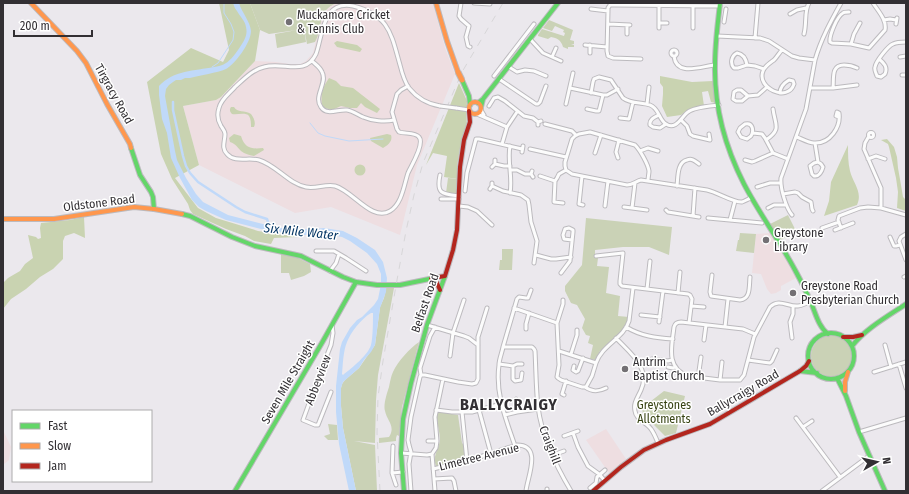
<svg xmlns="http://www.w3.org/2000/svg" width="909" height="494" font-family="'Fira Sans Condensed',sans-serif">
<rect width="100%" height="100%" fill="#ebe8ed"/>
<path fill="#eedee1" d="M337,3h96l12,45 10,26 -38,91 -17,70 -69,-28 -36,6 -96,-48 -16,-59 33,-6 5,-3 34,-36 21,1 13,2h11l6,-3 7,-8 9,-38 9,-10z
M771,233l25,45 -15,8v4l-5,3 -5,1 -4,-5 -6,-15 -9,-1 4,-39z
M606,429l20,30 -17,14 -23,-33z
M3,430l8,17 -2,13 -6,5z"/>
<path fill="#cad2b6" d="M250,3h87c-21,8 -13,24 -22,39l-8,2 -3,-16 2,14 -29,6 -2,-14 22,-4 -28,4 -9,-4z
M549,20l24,10 -3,10 4,1v3h-3l3,1v2h-6v2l-5,-2c-2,-7 -6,-9 -12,-10l-3,2 -10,-3v-1l4,-6 22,7 1,-3 -2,-1 1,-2 -9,-4 -3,5 -9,-3z
M448,178l10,1 -1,15 -11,-1z
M788,215l8,16 -15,9 -11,-16z
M586,218l86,9 -3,28 -20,-8h-26l-28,3v8h3l-1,8 12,1 -3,26 14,3 -2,20 11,1 -4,11 -25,23 -5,9 -5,-1 3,-14 -5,-2 2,-7 -4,-1 -4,-7 3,-9 -8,-14 -6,-2 -6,-12v-5l17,-21z
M740,233l16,1 -2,19 -18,-2 2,-11h1z
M502,249h11l-1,21h-13l1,-10h2z
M281,254l17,4 12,6 1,8 -7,4 -13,4 -2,-7h-8z
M386,288h8l-16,87 -2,25 -1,43 -21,-2 21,4 2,46h-21l-13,-63 -2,-22v-18l1,-4 3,-4 14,-12 16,-23 5,-38 4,-9z
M811 356a21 21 0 1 1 42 0a21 21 0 1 1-42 0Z
M419,342l-17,65 -3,29 -2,-1 -1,3v3l-17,2v-5l10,-1c7,-11 -2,-16 -4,-26 -2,-6 2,-18 4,-24 1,-5 2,-11 4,-15 5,-11 17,-24 26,-30z
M664,391l21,5 -9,37 -11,3 -22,-22 -1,-6z
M439,412l19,3 4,28 2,2 2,14 -28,7h-2c-4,-10 3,-17 4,-26 0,-9 -4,-18 -3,-27z
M328,424l9,1 1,15h-10l-4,-4 6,-2z"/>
<path fill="#c9d3b1" d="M219,3h31l10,27 -5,31 -34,36 -5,3 -33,6 16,59 -24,13 23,30 18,10 23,7 19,6 40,6 -24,1 -3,6 -17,-3 -9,-5 -19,-7 -33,-15 -3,-4 -2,-6 -16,-25 -11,-25 -14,-72 44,-34 32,14 6,-12z
M337,41l20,4 5,4 -2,3 -23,-5 -3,-4z
M660,76l32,6 21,-1 3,22 -5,-1 -3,-11 -6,1 2,14 -18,5 -5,4 -14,2 -5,-11 1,-12v-7l-3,-4z
M329,78l7,3 5,5 12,2 27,21 -3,4 -12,-6 -4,-4 -4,5h-7l-9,-2 -9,4 -10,-3c-1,-13 -1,-17 7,-29z
M459,83l8,18 -1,14 1,9 -7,24 -3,18 1,13 -14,-2 3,-21 -14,-3 -7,12z
M231,107h3c3,6 11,3 17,7 3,4 5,9 3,13h-3c0,-3 0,-8 -2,-11 -3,-4 -12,-1 -17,-2 -2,-2 -3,-4 -1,-7z
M234,134l7,2c4,13 11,13 22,12l1,2 -10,6c-5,-1 -9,-2 -13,-5 -4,-4 -5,-7 -11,-9l-1,-4z
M387,134l4,1c2,6 -3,10 -8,13l-12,-7 -1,-3z
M887,139l7,8 3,10 1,11 3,17 2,12 3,3v11l-9,-3 1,-16 -2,-14 -7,-31 -1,-3 -7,-4z
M848,145c0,9 0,18 2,26 3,12 13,21 7,34l-33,11 5,-15 2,-19z
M354.5 170a5.5 5.5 0 1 1 11 0a5.5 5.5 0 1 1-11 0Z
M84,217l1,21 -11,-5 -9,3 -2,5v18l-10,10 -13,8 -14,12 -15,10 -8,10v-22l1,-5 4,-4 12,-7 5,-7 8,-6 -5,-23 8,2 2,2 3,-1 -1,-10 1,-5 29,-3z"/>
<path fill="#c0d9f9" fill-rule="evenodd" d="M233,3h6c3,10 11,18 12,28 0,12 -16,33 -25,38 -9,4 -26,6 -36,9h-5l-4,2h-5l-3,2 -4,3 -3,4 -1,7 10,55 2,9 9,18 10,16 7,8 25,13 47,12 15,2h24l10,-1 19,3 14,7 18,12 8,12 4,16 -1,14 -6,16 -5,37 -4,7 -7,8 -5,8 -16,14 -2,6v18l2,22 13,63h-7l-10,-47 -3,-32v-26l4,-37 2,-7 8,-14 7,-8 5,-3 12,-12 4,-6 3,-15v-10l-4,-10 -10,-11 -17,-12 -8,-4 -16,-3 -21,1 -14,-1 -30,-5 -35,-9 -20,-9 -7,-4 -7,-7 -12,-22 -9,-20 -4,-25 -5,-14 -3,-24v-9c15,-16 35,-15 55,-19 4,-1 8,-1 12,-4 4,-2 11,-11 14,-16 4,-6 8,-12 6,-20 -1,-7 -6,-10 -9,-16 -2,-2 -3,-5 -4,-8zM371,313h2c0,8 0,24 -2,32 -3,10 -19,23 -28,30l-1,-1c1,-10 1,-22 5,-32 4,-10 14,-23 24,-29z"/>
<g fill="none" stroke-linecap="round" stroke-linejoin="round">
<path stroke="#c0d9f9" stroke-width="1" d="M212,67l6,-4 15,-23 1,-8 -3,-8 -7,-11v-10
M310,123l8,10 7,3 24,5 34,-2"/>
<path stroke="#c0d9f9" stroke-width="2.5" d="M173,102v8l10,46 3,10 4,7 8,9 38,25 9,5 22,7 3,9"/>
<defs>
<path id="street" d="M461,3l-2,13 2,3 8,7 -3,11 2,9 2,1
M474,3l16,1
M659,5v23
M591,9l17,2
M849,12c-1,0 -5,0 -6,1 -6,3 -14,23 -13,29l2,1 19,1 18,4 16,-18c2,-10 -7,-19 -12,-27
M790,14l7,-4 9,-2
M884,20l6,-1 6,1
M724,22l2,-13
M659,23h8
M608,24l22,1
M896,24l1,-6
M627,25v9
M693,28v-22
M804,34c3,-11 0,-23 5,-31
M717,36l43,2 9,3 23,15 7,2 16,2
M755,38l3,-35
M530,39l13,14 18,8
M851,44l3,-10 6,-11
M585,45l22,2
M671 53a3 3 0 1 1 6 0a3 3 0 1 1-6 0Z
M590,53v-8
M674,56c2,21 28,10 41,9
M552,57l4,-9
M900,57l6,-1
M641,59l-28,-1 -5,-2 -1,-5 1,-40v-3l2,-3h4l106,1
M879,59c5,4 9,8 6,15l-4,3 -4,-1c-1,-3 -3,-6 -2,-9 1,-6 13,-21 18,-23 4,-2 9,-2 13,-2
M312,61c3,3 8,6 10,11 6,11 -9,24 -1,35 6,9 17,2 26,3 6,1 11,5 16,7 9,4 22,5 31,3
M747,65l-9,3h-4c-4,-4 -3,-12 3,-15 6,1 9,6 10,12l8,1 9,3
M509,67l8,5 8,-2 9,1 12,5
M902,75h4
M494,76l40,-52
M499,79l37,25h2l2,-2 6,-16
M408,86l-7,4 -4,4 -5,18 5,17 2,3c6,2 16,0 20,5 6,7 -8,29 -11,36 -4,12 -6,31 -18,38 -18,11 -37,-20 -55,-25 -10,-2 -19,3 -29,1 -17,-3 -30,-22 -47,-27 -11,-3 -24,3 -32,-6 -6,-6 -2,-13 -2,-20 0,-3 -2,-5 -4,-8 -3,-5 -4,-12 -2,-18 2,-9 10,-14 16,-21 9,-8 17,-17 29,-20 19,-6 41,10 52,-13 7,-19 6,-54 37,-48 36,9 38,27 47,59 2,8 4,16 9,23 8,10 19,16 31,18
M570,88l33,7h4l11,-6
M810,88h23l24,-3
M833,88c1,-10 -2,-23 11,-23 5,0 9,1 13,3
M591,93l2,-11 1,-3 5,-2 12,3 12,18c8,6 18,4 27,7 9,3 9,15 16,19 10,7 16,-8 22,-12 6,-5 23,-6 31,-7
M780,93c0,-6 4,-10 9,-13l4,1 1,3c-6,19 -38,4 -31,-13 2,-5 7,-8 11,-11 3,-3 5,-7 8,-10
M748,96l-7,-6h-4l-3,2 -1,7 3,2h6l6,-5 10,-1 9,-8
M566,104l7,-31
M647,104l2,-17
M489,106l5,-8 4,-1 7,4 19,15 9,2 5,4
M456,108l13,2
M587,109l9,2h3l4,-16
M481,110l3,5
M477,114l30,13
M659,115c-4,2 -10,4 -9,10l3,2 7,1 6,-4
M620,118l9,1 4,-17
M681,120l6,6 3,8 3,2 17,4 -1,-6
M545,124l27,7 4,4
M745,124c8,-2 9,7 6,12l-4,3 -6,-2 -3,-5 2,-4z
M538,125v-3l3,-1
M868.5 135a2.5 2.5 0 1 1 5 0a2.5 2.5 0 1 1-5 0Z
M753,133l9,1 3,4 8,15 15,6
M869,136l-4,7 -1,6 17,39v20
M797,137c5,2 12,6 17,6 16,1 27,-16 25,-30l-2,-1 -1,4 3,1
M766,140c16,-11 9,-15 7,-31
M815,143l3,19 3,2 2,3c-1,4 -4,10 -9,9l-2,-2 -2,-8 4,-3 4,-1
M502,144l5,-17 10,-15
M510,146c-3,16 3,31 0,47
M530,149l36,8
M640,151l8,-3 10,3
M522,152l1,-6
M595,153l6,-18
M618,158l-2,-6 3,-12
M868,159l8,-3 9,3
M745,160l7,2 3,-1 18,-8
M495,164l9,2h6
M492,167l3,-3v-4
M510,170h7l8,4h6
M532,171l-1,3 2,3
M440,175c-4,19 2,19 19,21
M540,176l15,5
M582,176l-3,28 4,1
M648,181c0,-4 1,-7 1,-10 -1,-7 -9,-21 -14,-26l-45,-13 -11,2 -4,2 -3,3 -7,23v4l1,4 6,4 55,11c6,0 9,-4 14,-5l66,10c10,2 27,13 35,12 3,-1 6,-3 9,-4
M635,183l-3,25 15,2
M492,186l11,5 18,4 7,5 1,5 2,17 6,19 -3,22
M677,186c1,-8 0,-24 10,-26 5,-2 8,1 12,4
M757,187l13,-4h11
M490,189l2,-3v-3
M465,191l2,-18 9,-34h3l43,10
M783,194l12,-2 3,1 4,4 9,5 1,7 1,2
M441,199h18
M563,203l-9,-1 1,-21 2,-3 2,-4 7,-4
M459,206l9,1 9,4 15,14
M605,206l3,-25
M624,207l8,1
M768,208l6,-3h12
M666,210l2,2 31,5
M792,215c-6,-7 -12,-27 -11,-37l25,-69 9,-49c6,-21 16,-39 26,-57
M693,216l2,-28
M708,218l54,5
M730,220l5,-19
M822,228l17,-6
M841,228l-3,-8 1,-4 21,-8 8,-1 13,1 25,7
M835,230l18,-7
M906,234l-5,3 -2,4 7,19
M890,237l4,9h2l4,-1
M316,251h18l12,7 20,13
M536,255l15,4h5l15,-2
M596,256l27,-3 -3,28v3l2,2 66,8 2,1 2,4 -3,24
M330,271l6,-8 3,-9
M561,273l9,-12 3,-29v-2l-4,-2 -4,1 -2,6 1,4 8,1
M712,275l-2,17 1,4 29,4c11,-1 9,-14 10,-23
M904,277l2,-1
M647,289l3,-28
M678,293l2,-21
M691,306l13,1
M514,308l43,15
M641,315l19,2
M659,322l4,-31
M427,325l37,11 5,2 9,7
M626,327c15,9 30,11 47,12
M725,327l3,-28
M526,329v-5l3,-11
M755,334l-12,-5 -62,-7c-3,0 -6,1 -7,5 -2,18 -9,41 14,49l32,4h20l4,-5 10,-38 16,-30c9,-9 18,0 28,-1 4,0 8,-3 12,-4
M616,338c14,15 35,30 25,52 -3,7 -8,13 -6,21 1,9 11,11 16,18 3,4 5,9 7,14
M792,338l-2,-16 3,-8v-8
M704,340l2,-15
M885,345l6,22
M503,347l14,-48 2,-2 7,1h2l3,-8
M559,351l37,12 -4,13 -6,11h-4l-21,-7 -3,-2 -1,-1 2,-12 -2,-42 6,-19v-4
M571,354l6,-19v-5
M450,356l3,-23 11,-33
M652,359l16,2 4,-1
M748,360l22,3 2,-2 5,-11
M596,363c6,-18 28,-25 33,-42l4,-33
M499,364l14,2
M899,364l7,24
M574,366l-1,4 3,2 2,-1 5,-13
M668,367l5,1 2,-1
M874,372l32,-10
M522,373l-1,7 -6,1 -2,-2v-13l4,-2h5
M421,375h4l33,7 14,2 4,-1 2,-4v-42l9,-29
M421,375l-1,-7 10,-32 5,-9
M698,378l3,-21
M720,380l2,-18
M585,387c7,5 13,5 21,1
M331,392l-13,33h-3l-12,-5 20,-55 8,-20 2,-12 -1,-8
M564,395l-2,-1 4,-13
M516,399l1,13
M436,410l16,2h20l29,-8
M479,410l12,44
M462,412l5,49
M505,415l12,-3 21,-3
M796,418l44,59
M803,427l9,-6
M859,432l47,-14
M573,433l5,14 10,19 11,8 6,7
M564,436l14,-5
M428,441h9
M393,446l-1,27 4,12
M515,446c-9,-27 -20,-52 -16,-81 0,-6 3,-12 4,-18h29l2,2 1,2c1,19 1,38 3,56 4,30 18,59 33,84
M401,453l26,2 5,-1
M553,455l11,-4
M433,469l34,-8 50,-16c26,0 10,33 9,46
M392,473l11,-1
M434,479l18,-1 2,3 2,10
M590,488l6,-5 1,-6 8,-7
M547,489v2
M411,491l-2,-27 2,-12 -2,-7 -1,-5 3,-23 9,-40 1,-2
M435,491l-3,-37 4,-6 1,-7 -2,-24 8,-38
M822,491l47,-35"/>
<path id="fast" d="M720,3c-2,20 -5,40 -5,61 -1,41 10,83 29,120 15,29 35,56 51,86 6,11 12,23 17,35 4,10 7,22 16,29
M462,80l7,16 1,9
M478,103l5,-4 75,-96
M481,107l2,-8
M131,148l9,27 11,17 2,5 1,12
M182,214l8,2 42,21 23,9 46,10 42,21 13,5 21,3h23l39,-8
M808 356a23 23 0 1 1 46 0a23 23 0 1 1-46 0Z
M852,346c13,-17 36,-30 54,-42
M800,371l17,2
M837,378l9,18 13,36 26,59
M235,491l88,-150 33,-59
M404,491l-3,-38 2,-34 8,-36 16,-58 18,-49"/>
<path id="slow" d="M31,3l46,48 9,12 21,41 23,40 1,4
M436,3l11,38 11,31
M469 108a6 6 0 1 1 12 0a6 6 0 1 1-12 0Z
M3,219h51l80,-12 20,2 28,5
M845,391v-9l3,-10"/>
<path id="jam" d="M439,277l6,-1 8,-26 4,-20 3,-63 4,-27 6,-18 -1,-11
M431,279l5,2 4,9
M843,337h10l9,-2
M593,491l28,-24 23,-17 22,-10 44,-16 90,-53 6,-5 3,-5"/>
</defs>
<use href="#street" stroke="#bcbabe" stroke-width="5"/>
<use href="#fast" stroke="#bcbabe" stroke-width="6"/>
<use href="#slow" stroke="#bcbabe" stroke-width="6"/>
<use href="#jam" stroke="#bcbabe" stroke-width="6"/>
<use href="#street" stroke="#fcfcfc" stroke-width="3"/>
<use href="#fast" stroke="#63d668" stroke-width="4"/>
<use href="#slow" stroke="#ff974d" stroke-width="4"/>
<use href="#jam" stroke="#b3261e" stroke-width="4"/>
<path stroke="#d7d6d8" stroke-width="1" stroke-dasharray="7 7" stroke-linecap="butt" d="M380,491l-3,-58 1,-36 5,-36 14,-81 9,-49 8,-36 9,-32 39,-91 41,-69"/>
<defs>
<path id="street-bridge" d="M440,106l16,2"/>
<path id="slow-bridge" d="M458,72l4,8"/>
</defs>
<use href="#street-bridge" stroke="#bcbabe" stroke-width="5" stroke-linecap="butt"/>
<use href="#slow-bridge" stroke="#bcbabe" stroke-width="7" stroke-linecap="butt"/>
<use href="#street-bridge" stroke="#fcfcfc" stroke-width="3"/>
<use href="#slow-bridge" stroke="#ff974d" stroke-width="5"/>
</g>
<g fill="#737074" stroke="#fff" stroke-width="1.5">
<circle cx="289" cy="22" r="4"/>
<circle cx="766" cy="240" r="4"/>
<circle cx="793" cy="293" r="4"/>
<circle cx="625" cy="369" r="4"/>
</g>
<g text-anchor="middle" stroke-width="3" stroke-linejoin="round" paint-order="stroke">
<g font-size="12" fill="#322f33" stroke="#fff" text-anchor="start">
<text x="297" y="19">Muckamore Cricket<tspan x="297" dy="14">&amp; Tennis Club</tspan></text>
<text x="774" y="237">Greystone<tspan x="774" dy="14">Library</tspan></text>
<text x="801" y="290">Greystone Road<tspan x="801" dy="14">Presbyterian Church</tspan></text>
<text x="633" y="366">Antrim<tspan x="633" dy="14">Baptist Church</tspan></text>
</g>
<g font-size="12" fill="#322f33" stroke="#fff">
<text transform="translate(114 94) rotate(61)" y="4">Tirgracy Road</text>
<text transform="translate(99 203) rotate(-7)" y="4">Oldstone Road</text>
<text transform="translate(425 303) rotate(-71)" y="4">Belfast Road</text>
<text transform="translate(318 380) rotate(-69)" y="4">Abbeyview</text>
<text transform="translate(288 382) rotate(-60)" y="4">Seven Mile Straight</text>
<text transform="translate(743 393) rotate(-30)" y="4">Ballycraigy Road</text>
<text transform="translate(550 445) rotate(69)" y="4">Craighill</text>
<text transform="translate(479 457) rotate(-14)" y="4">Limetree Avenue</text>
</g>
<g font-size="12" fill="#374313" stroke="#fff">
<text x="664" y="409">Greystones<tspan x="664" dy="14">Allotments</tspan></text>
</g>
<g font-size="13" font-style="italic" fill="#043564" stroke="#fff">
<text transform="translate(301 231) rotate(6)" y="5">Six Mile Water</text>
</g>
<g font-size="16" font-weight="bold" letter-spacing="1" fill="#322f33" stroke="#fff">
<text x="509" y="410">BALLYCRAIGY</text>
</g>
</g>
<rect width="909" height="494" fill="none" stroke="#322f33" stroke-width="8"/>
<rect x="12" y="410" width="140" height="72" fill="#ffffff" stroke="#adacad"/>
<rect x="20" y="423" width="20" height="6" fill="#63d668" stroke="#adacad"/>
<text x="48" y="430" font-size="12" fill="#322f33">Fast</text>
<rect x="20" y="443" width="20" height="6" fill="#ff974d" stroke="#adacad"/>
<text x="48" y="450" font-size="12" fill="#322f33">Slow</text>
<rect x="20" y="463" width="20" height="6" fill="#b3261e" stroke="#adacad"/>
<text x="48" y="470" font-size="12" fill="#322f33">Jam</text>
<g transform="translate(877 462) rotate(82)" stroke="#ffffff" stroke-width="3" paint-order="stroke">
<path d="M0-3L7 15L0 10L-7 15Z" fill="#322f33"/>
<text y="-6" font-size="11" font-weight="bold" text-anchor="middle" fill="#322f33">N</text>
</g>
<path d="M14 30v6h78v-6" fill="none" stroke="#322f33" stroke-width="2"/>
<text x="20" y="30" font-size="12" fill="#322f33" stroke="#ffffff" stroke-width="3" paint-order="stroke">200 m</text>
</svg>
